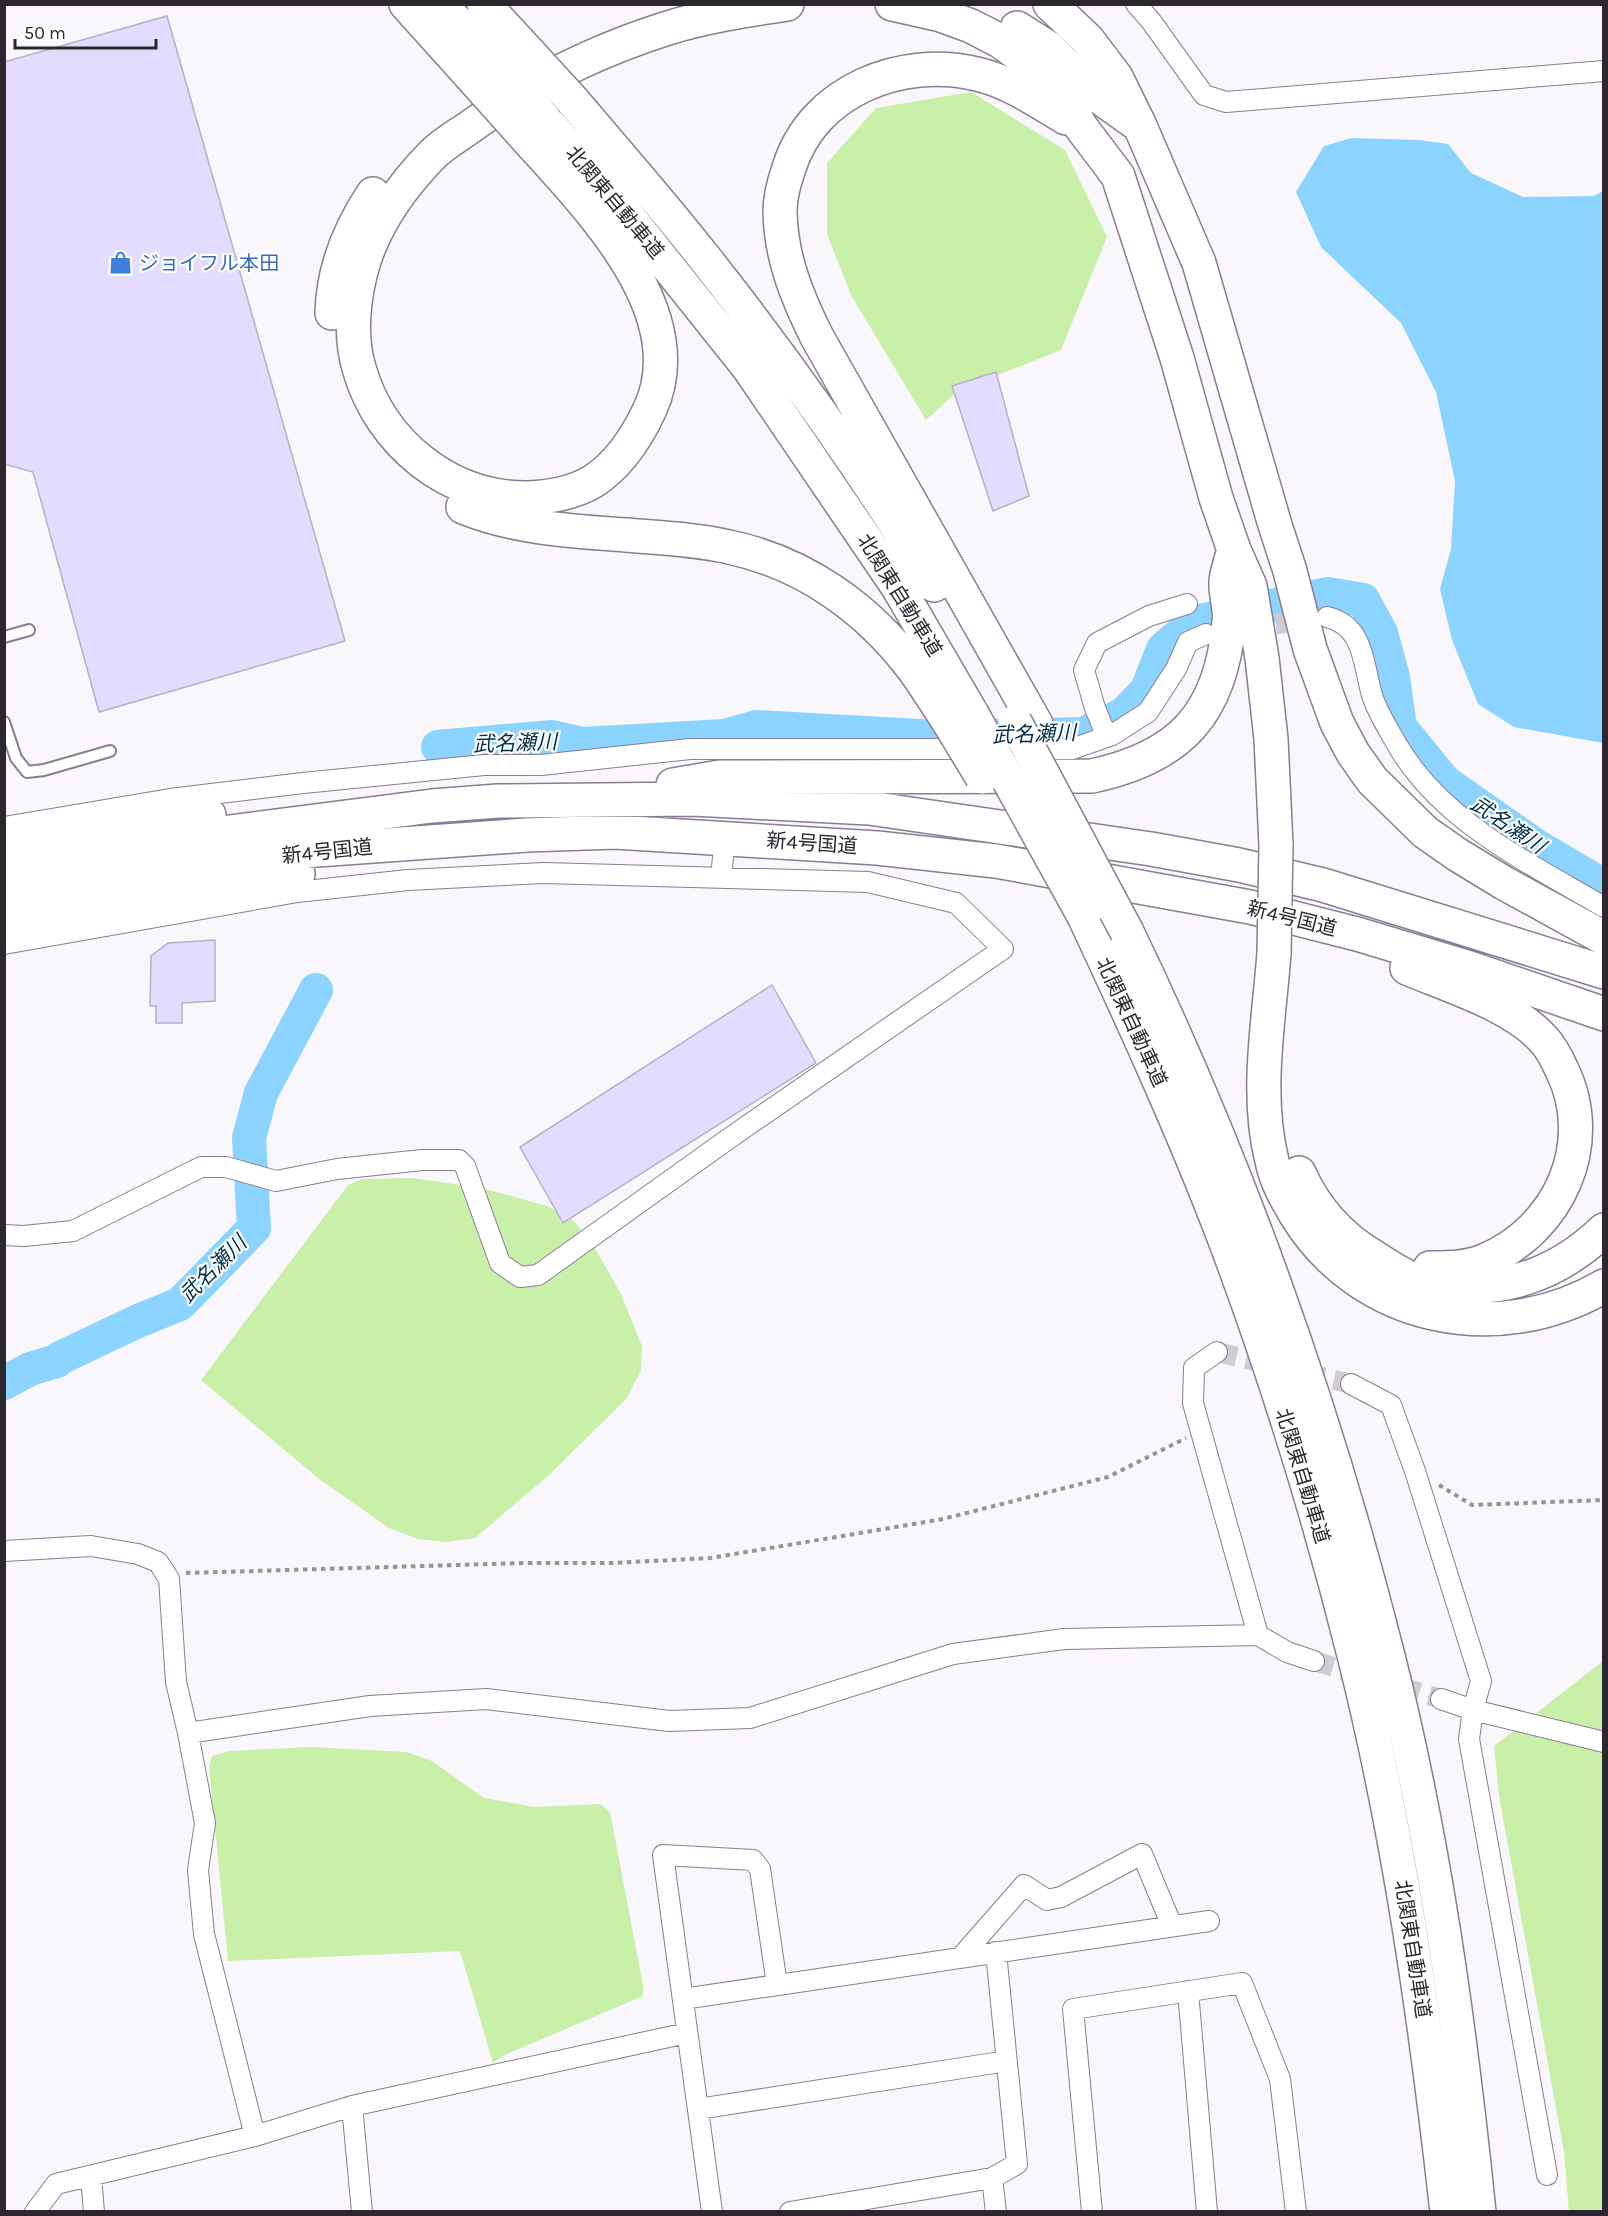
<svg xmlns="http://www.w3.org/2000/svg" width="1608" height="2216" font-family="Karla,'Noto Sans JP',sans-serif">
<rect width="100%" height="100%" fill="#f9f6fc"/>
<path fill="#c9f0a8" d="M971,92l94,58 42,87 -46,113 -103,41 -32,29 -75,-125 -24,-61v-71l49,-55z
M412,1178l70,10 65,18 26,14 19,23 29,51 21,52 -1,24 -14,28 -79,78 -73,62 -28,4 -29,-3 -29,-11 -70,-49 -118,-99 147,-195 14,-6z
M1603,1661v550h-34l-5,-59 -65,-356 -5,-50z
M311,1747l96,5 25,9 52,37 51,9 65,-3 10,8 33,173v11l-136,58 -14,9 -33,-112 -232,10 -19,-194 3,-11 18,-5z"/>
<path fill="#8bd4ff" d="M1352,138l67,2 29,4 23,29 52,24 71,-1 9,-5v552l-89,-16 -36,-23 -26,-64 -12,-51 11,-40 4,-68 -19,-89 -35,-69 -80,-76 -25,-55 28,-46z"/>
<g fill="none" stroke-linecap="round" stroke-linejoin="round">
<path stroke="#8bd4ff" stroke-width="34" d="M438,747l114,-10 31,7 141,-8 32,-9 182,10 145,-3 41,-20 23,-24 16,-41 32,-27 133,-28 35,6 18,33 12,44 7,50 45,55 90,63 69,41
M4,1383l26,-14 27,-8 3,-3 78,-37 42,-17 74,-76 -5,-90 12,-45 55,-103"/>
</g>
<path fill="#e4dcff" stroke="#b5afcb" stroke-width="1.5" d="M167,16l178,625 -246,71 -66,-240 -29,-8v-402z
M996,372l33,124 -36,15 -41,-125z
M215,940v61l-33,2v20h-26v-17h-6l1,-50 17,-13z
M772,985l44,78 -253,160 -43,-76z"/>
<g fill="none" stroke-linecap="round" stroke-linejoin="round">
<path stroke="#d0ccd3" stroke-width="20" stroke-dasharray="20 10" stroke-linecap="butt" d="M1246,629l66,-10
M1217,1352l134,32
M1314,1661l127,38"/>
<defs>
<path id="lane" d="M4,637l25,-7
M4,722l12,36 11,14 17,-2 66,-19"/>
<path id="street" d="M1136,4l15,17 53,74 22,7 378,-31
M1327,617c38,9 36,48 45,78 5,17 18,37 27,53 45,75 132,116 205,159
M1107,737l-12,-29 -11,-38 13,-27 52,-27 38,-12
M4,827l166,-28 133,-16 181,-18h57l149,-16h382l40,-14 36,-23 28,-43 12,-27 18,-8
M721,877l4,-39
M4,944l293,-52 111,-12 136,-7 324,9 88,21 47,46 -272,188 -193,138 -18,2 -20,-14 -35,-97 -6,-6h-37l-85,9 -61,12 -50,-14h-25l-128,64 -49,5 -20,-1
M1217,1352l-23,16 -1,35 65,232
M1351,1384l40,21 24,66 66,210 -8,29 -4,29 78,436
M4,1551l87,-5 47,8 20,8 11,17 7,103 12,51 17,90 -7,47 6,64 51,202
M1441,1699l32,11 131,32
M188,1733l182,-27 116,-7 183,22 81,-3 203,-64 111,-15 194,-4 29,17 27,9
M996,1952l21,212 -25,14 4,34
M961,1957l63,-72 23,15 14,-3 81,-43 30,72
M1188,1991l19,221
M683,1999l526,-78
M352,2106l10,106
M698,2109l309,-48
M91,2176l3,36
M35,2212l21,-28 199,-48 97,-30 335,-73
M712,2212l-49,-357 90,5 7,9 17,116
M790,2212l202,-34
M1092,2212l-19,-203 169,-26 38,96 16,133"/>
<path id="highway" d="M406,4l63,70
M440,4l51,54
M484,4l35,38
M892,4l49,11 30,11 29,15 32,23 28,28 21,35 37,49 59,182 39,140 18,52 16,36 12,72 9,81 5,106
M1050,4l38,36 28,37 24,49 59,137 76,262 15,46 20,78 27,74 16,30 19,27 53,52 33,23 46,28 100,55
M1017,28l30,19 51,49 38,27
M573,101c45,53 91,105 134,160 82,104 158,212 227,324
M545,120l65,74 139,174 149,219 74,127
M521,132c60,68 175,177 129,277 -13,28 -31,56 -58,73 -19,11 -42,15 -64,16 -79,1 -148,-55 -169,-130 -9,-30 -6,-63 1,-93 11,-46 39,-86 72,-120 11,-11 25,-19 38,-28 59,-43 128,-77 198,-99 38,-12 79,-18 119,-24
M332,313c1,-44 17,-83 41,-119
M463,507c52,21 107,24 162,28 35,3 70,4 104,12 76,16 140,62 186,124 12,17 24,36 35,53
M1036,724l-219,-387c-20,-40 -36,-79 -37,-125 0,-15 4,-30 9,-44 24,-78 113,-112 188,-94 34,8 60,27 89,44
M673,785l47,-8 372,-1c89,-19 129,-63 137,-154 2,-13 -4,-27 -3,-41 1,-10 5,-21 8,-31
M4,846l148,-25 57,-6
M4,873l218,-40 210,-27 66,-5 195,-2 176,9 282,41 88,16 84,20 281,87
M4,901l178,-32 135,-19 210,-15 88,-3 262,16 119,13 254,46 107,27 113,34 134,46
M1084,916c50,107 99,214 141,324 51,136 94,275 129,415 46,183 72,369 93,557
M4,926l294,-52
M1127,932c112,232 198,475 261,724 46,182 72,369 91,556
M1274,953c-5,68 -19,141 -2,208 4,20 14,37 24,54 65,106 202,133 308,71
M1407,968c42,18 106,37 136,71 8,8 14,20 19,31 36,74 -3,160 -78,191 -17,7 -36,7 -54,7
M1299,1173c16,36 41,64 75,84 12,8 26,17 40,23 10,4 24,5 36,6 60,5 110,-14 154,-56"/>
</defs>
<use href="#lane" stroke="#8b7c94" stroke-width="14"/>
<use href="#street" stroke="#8b7c94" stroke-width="22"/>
<use href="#highway" stroke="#8b7c94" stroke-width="36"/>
<path stroke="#97939a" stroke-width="4" stroke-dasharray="4.5 4.5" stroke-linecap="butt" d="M1439,1485l33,20 132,-5
M186,1573l338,-10h87l100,-5 232,-39 165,-42 78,-39"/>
<use href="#lane" stroke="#fff" stroke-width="10"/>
<use href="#street" stroke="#fff" stroke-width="20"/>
<use href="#highway" stroke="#fff" stroke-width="33"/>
<defs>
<path id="highway-bridge" d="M519,42l54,59
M491,58l54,62
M469,74l52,58
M972,714l112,202
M1015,722l112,210
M950,724l32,53
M1274,953l2,-108"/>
</defs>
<use href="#highway-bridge" stroke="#8b7c94" stroke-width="36" stroke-linecap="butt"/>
<use href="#highway-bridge" stroke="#fff" stroke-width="33"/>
</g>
<defs>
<symbol id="shop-bare" viewBox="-9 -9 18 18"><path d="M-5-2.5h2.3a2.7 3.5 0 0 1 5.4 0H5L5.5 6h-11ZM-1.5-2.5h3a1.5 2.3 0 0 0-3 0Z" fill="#3f7fe0" stroke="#fff" stroke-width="2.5" paint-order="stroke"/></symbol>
</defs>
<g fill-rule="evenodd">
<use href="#shop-bare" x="104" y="246" width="33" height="33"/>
</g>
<g text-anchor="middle" stroke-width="4.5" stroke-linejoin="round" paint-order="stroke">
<g font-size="20" fill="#2c262f" stroke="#fff">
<text transform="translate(615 202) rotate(50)" y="7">北関東自動車道</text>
<text transform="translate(900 595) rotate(58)" y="7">北関東自動車道</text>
<text transform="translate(812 843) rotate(4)" y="7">新4号国道</text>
<text transform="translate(327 851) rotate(-6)" y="7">新4号国道</text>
<text transform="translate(1292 918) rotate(14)" y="7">新4号国道</text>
<text transform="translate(1132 1022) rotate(65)" y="7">北関東自動車道</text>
<text transform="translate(1303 1476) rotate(73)" y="7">北関東自動車道</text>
<text transform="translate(1413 1949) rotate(81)" y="7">北関東自動車道</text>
</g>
<g font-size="20" fill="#366cbe" stroke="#fff" text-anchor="start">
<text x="139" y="270">ジョイフル本田</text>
</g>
<g font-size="21" font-style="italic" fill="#022e43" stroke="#fff">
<text transform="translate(1034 734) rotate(-2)" y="7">武名瀬川</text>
<text transform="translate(515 743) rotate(-2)" y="7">武名瀬川</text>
<text transform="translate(1508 825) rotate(34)" y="7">武名瀬川</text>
<text transform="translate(213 1269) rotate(-45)" y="7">武名瀬川</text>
</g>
</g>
<rect width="1608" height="2216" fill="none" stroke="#2c262f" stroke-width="12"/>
<path d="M15 39v9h141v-9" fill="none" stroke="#2c262f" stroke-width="3"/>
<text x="24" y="39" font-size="18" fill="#2c262f" stroke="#ffffff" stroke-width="4.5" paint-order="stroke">50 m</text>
</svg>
